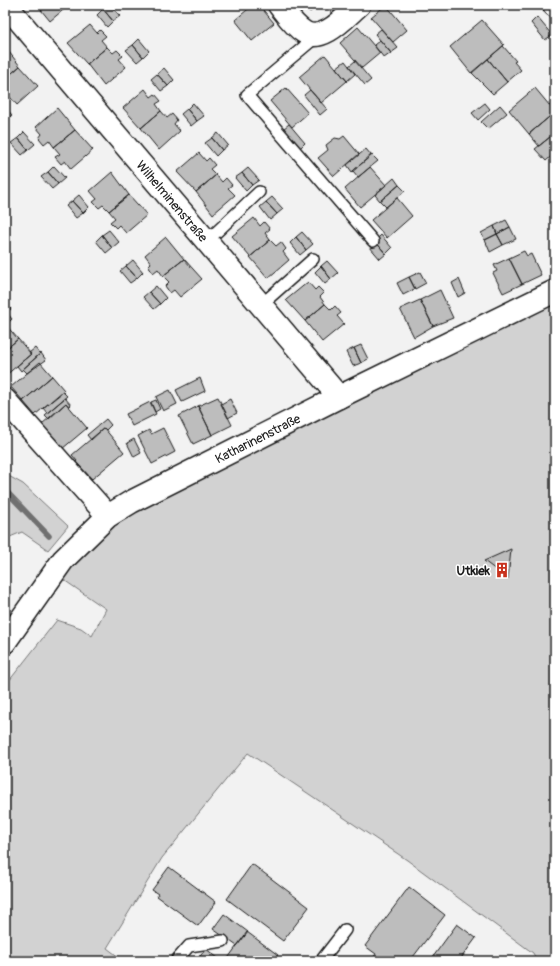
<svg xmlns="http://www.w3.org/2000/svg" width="560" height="966" font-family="Pangolin,sans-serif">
<rect width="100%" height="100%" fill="#f2f2f2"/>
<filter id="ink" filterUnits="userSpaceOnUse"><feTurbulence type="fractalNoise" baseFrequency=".025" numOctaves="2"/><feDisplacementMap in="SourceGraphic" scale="8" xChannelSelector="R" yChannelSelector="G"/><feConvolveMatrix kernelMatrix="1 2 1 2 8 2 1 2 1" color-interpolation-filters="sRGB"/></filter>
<g filter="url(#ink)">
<path fill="#d2d2d2" stroke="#777" d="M555,301v660h-18l-4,-8 -126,-93 -159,-107 -86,105 -55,90 17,13h-119v-275l52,-66 24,8 11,8 14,-27 -45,-31 55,-59z
M5,474l18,10 45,42 -20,24 -26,-18 -17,7z"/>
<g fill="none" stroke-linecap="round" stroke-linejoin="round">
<path stroke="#707070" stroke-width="5.5" d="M5,490l44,46"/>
</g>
<path fill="#bdbdbd" stroke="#1c1c1c" d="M37,5h32l-19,16z
M107,5h3l10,11 -7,5 -10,-12z
M253,5h6l15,18 -22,18 -17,-21z
M304,5h14l-8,7z
M326,5h20l-12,10z
M386,5l21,25 -14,12 -22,-25z
M103,9l10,12 -6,6 -10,-12z
M537,17l15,18 -7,5 -14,-17z
M482,20l22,25 -33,28 -21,-26z
M90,25l7,8 3,-3 6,6 -5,4 6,7 -20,17 -19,-21z
M358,27l22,26 -18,15 -22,-25z
M381,29l17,19 -7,5 -16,-19z
M139,39l10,12 -6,6 -10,-12z
M380,40l11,13 -7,5 -10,-13z
M133,45l10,12 -6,5 -11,-12z
M503,46l13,15 -2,1 7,8 -14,12 -19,-23z
M5,47l15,19 -15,13z
M107,47l6,6 4,-3 6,6 -4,3 7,8 -22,19 -17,-22z
M325,55l22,26 -26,22 -22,-26z
M488,59l19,23 -14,12 -21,-21z
M345,61l10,13 -8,7 -11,-13z
M355,61l16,19 -6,5 -16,-19z
M20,66l18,20 -21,19 -7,-8 -3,3 -2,-2v-19z
M164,68l10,12 -6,6 -11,-12z
M157,74l11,12 -7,5 -10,-12z
M286,88l22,25 -16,14 -22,-26z
M535,88l20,24 -26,22 -20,-24z
M145,89l6,8 4,-3 6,7 -5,3 5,7 -20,17 -18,-20z
M310,90l17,19 -7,6 -16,-20z
M193,103l11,13 -7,5 -10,-12z
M485,103l5,6 -12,11 -6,-7z
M500,105l7,8 -19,16 -7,-7z
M5,107l7,8 -7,5z
M57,108l18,22 -21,17 -5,-7 -5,4 -5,-6 3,-4 -6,-7z
M187,109l10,12 -6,5 -10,-12z
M161,111l6,7 5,-4 5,6 -3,4 6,7 -21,19 -18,-22z
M555,112v21l-16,13 -10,-12z
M289,124l16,19 -6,6 -16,-20z
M75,130l18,20 -22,19 -6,-8 -4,3 -6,-7 5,-3 -6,-7z
M24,132l11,12 -7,6 -10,-12z
M218,133l10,12 -6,5 -10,-12z
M555,133v20l-9,8 -11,-12z
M344,136l15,18 -25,22 -16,-18 10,-8 -2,-5 9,-7 5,1z
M18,138l10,12 -6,5 -11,-12z
M212,138l10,12 -6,6 -11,-13z
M366,149l5,6 -19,17 -5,-7z
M199,153l7,8 3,-3 6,7 -5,4 6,6 -20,17 -19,-20z
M372,155l6,6 -20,16 -5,-6z
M54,166l11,12 -7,6 -10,-12z
M370,167l16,18 -26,22 -15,-18z
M248,168l11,12 -7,5 -10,-12z
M48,172l10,12 -6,5 -11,-12z
M112,172l17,23 -20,16 -6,-6 -4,3 -6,-6 4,-3 -7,-8z
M242,173l10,12 -6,6 -11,-13z
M216,175l6,7 4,-4 6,7 -4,3 7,7 -22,19 -17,-22z
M394,178l5,7 -19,16 -5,-6z
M399,185l6,6 -19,16 -6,-6z
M79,195l10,12 -6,6 -11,-12z
M129,195l18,20 -21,18 -7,-8 -3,3 -6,-6 5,-4 -6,-7z
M272,197l11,12 -6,5 -11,-12z
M397,198l15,18 -25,22 -16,-18z
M72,201l11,12 -7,5 -10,-12z
M266,202l11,12 -7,6 -10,-13z
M254,218l6,8 4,-4 6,7 -5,4 5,7 -20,17 -18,-21z
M506,220l4,7 -13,7 -3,-8z
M494,226l3,8 -12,6 -4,-7z
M510,227l6,12 -13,6 -6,-11z
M109,230l10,12 -7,6 -10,-13z
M302,232l11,12 -7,6 -10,-13z
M497,234l6,11 -13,7 -5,-12z
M102,235l10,13 -6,5 -10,-12z
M381,235l11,13 -6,6 -11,-13z
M166,237l18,22 -21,17 -5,-7 -5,4 -5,-7 3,-3 -6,-8z
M296,237l10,13 -6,5 -10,-12z
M270,240l6,6 5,-4 5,7 -3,3 6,8 -21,18 -18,-21z
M375,241l11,13 -6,5 -11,-13z
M524,251l3,5 4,-2 10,21 -19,9 -13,-26z
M509,258l13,26 -19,9 -10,-20 4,-2 -3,-6z
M184,259l18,20 -22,18 -6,-7 -4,3 -5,-7 4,-4 -6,-6z
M133,260l10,12 -6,6 -11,-12z
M327,261l11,12 -7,6 -10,-13z
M126,266l11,12 -7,5 -10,-12z
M321,266l10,13 -6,5 -10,-12z
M420,272l6,11 -11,6 -6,-12z
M409,277l6,12 -12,6 -6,-12z
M459,279l6,14 -7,4 -6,-14z
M308,282l7,8 3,-3 6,6 -4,4 5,7 -20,17 -19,-21z
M156,286l10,12 -6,6 -11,-12z
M440,290l13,28 -20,8 -13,-26z
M149,292l11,12 -6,5 -11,-12z
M420,300l13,26 -19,11 -14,-28z
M5,302l6,7 -6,5z
M325,304l6,6 4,-4 6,7 -4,3 7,8 -22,18 -17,-21z
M7,313l5,6 -6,6 -1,-11z
M5,324l13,15 -13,11z
M18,339l13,15 -26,22v-26z
M361,345l7,14 -7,4 -7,-15z
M35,348l5,6 -19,17 -4,-5 14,-12 -2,-1z
M354,348l7,15 -8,3 -7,-14z
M41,353l5,7 -19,13 -4,-4z
M40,362l12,14 -29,25 -12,-14z
M52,376l12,14 -29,25 -12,-14z
M200,378l5,13 -23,11 -6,-12z
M170,390l7,14 -14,7 -7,-14z
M63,392l4,4 -20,17 -4,-5z
M218,397l14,28 -20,10 -14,-29z
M65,398l6,7 -2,2 -3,-4 -17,16 -4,-4z
M230,399l7,14 -9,5 -7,-14z
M156,400l4,9 -5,3 -4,-10z
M150,402l6,12 -24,12 -6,-12z
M66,403l21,25 -25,21 -20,-25z
M198,406l14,29 -19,9 -14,-28z
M106,419l5,6 -5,5 -2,-2 -13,12 -4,-5z
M104,428l20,24 -32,27 -16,-17 1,-1 -5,-6z
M163,428l12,24 -23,12 -14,-28 11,-6 2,4z
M134,439l7,14 -7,4 -7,-14z
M511,549l-3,30 -24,-18z
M252,864l57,43 -26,34 -56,-42z
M169,867l47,35 -18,24 -41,-30 1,-2 -6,-4z
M409,887l36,28 -35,46h-39l5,-7 -11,-8z
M224,914l24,18 -11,14 -24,-17z
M457,924l19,14 -17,23h-29z
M247,932l31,23 -5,6h-47z
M206,949l16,12h-26z"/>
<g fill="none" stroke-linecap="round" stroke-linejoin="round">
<defs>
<path id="lane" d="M317,36l-70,59 126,146
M207,241l52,-49
M261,305l52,-46
M176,961l13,-15 34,-5
M321,961l24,-31"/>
<g id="street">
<path id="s1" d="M6,5l333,392"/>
<path d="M279,5c7,9 15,21 25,27 19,12 42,-16 55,-27"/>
<path d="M554,5l1,1"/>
<path d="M5,400l103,116"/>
<path id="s2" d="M5,642l58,-82 45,-44 23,-14 208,-105 216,-106"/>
</g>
</defs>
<use href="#lane" stroke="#1c1c1c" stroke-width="14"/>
<use href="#street" stroke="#1c1c1c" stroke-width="25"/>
<use href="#lane" stroke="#fff" stroke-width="11"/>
<use href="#street" stroke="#fff" stroke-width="22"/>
</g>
</g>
<defs>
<symbol id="building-bare" viewBox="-9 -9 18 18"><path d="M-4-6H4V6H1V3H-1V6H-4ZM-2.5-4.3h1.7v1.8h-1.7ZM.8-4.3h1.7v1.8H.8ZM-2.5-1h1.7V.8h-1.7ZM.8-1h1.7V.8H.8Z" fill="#c8321e" stroke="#fff" stroke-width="2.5" paint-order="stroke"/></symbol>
</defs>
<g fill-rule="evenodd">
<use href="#building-bare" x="491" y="559" width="22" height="22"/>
</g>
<g text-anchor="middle" stroke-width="3" stroke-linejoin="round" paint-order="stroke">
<g font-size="13" fill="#1c1c1c" stroke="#fff">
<text dy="5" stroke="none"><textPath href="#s1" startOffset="257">Wilhelminenstraße</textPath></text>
<text dy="5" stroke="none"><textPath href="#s2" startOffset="332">Katharinenstraße</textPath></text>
</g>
<g font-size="13" font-weight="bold" fill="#1c1c1c" stroke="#fff" text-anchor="end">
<text x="490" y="575">Utkiek</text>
</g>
</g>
<rect width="560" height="966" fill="none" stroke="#fff" stroke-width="20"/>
<rect x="10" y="10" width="540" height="946" fill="none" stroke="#1c1c1c" stroke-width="1.5" filter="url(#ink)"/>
</svg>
